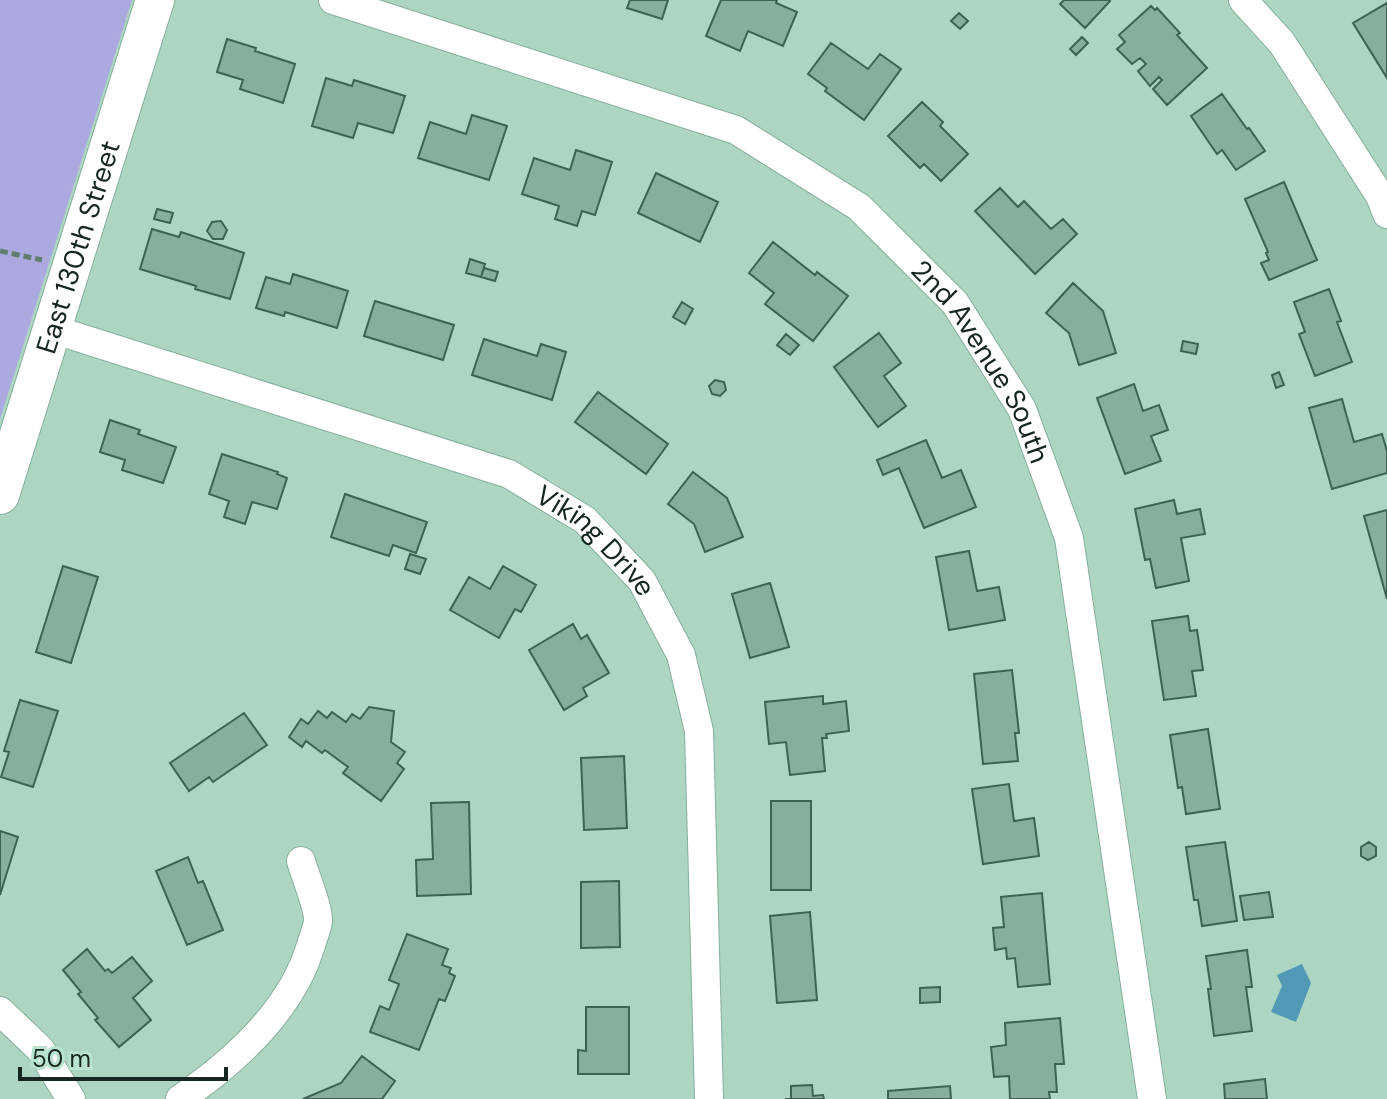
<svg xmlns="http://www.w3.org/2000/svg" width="1387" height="1099" font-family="'DM Sans',sans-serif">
<rect width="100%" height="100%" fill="#acd5c2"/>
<path fill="#aba9df" d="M0,0h132l-132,419z"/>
<path fill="#5199b6" d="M1302,964l9,19 -15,39 -25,-10 11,-26 -5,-11z"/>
<path fill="#86af9c" stroke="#3d6453" stroke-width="2" d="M630,0h38l-6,19 -35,-11z
M721,0h56l-1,3 21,9 -14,34 -35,-15 -8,20 -34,-15z
M1064,0h45l1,1 -25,27 -25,-24z
M1387,3v75l-34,-55z
M1151,6l4,4 2,-2 23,25 -3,2 30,33 -40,37 -14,-16 9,-9 -3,-3 -9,9 -12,-15 8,-7 -6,-6 -8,6 -15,-15 8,-7 -6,-7z
M959,13l9,8 -8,8 -9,-8z
M1082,37l6,6 -12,12 -6,-6z
M227,39l29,9 -1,3 40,13 -12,39 -43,-14 3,-9 -26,-8z
M831,43l37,26 12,-15 21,15 -37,51 -39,-29 2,-3 -19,-14z
M326,78l26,8 2,-6 51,16 -12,37 -35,-10 -5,15 -41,-12z
M1222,94l25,35 2,-1 16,23 -29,19 -14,-20 -5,4 -26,-38z
M922,102l21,20 -3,4 28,28 -27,27 -17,-17 -4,4 -32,-32z
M472,115l35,11 -18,54 -71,-22 12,-36 36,12z
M576,150l36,12 -17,53 -13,-4 -5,15 -22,-7 4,-13 -37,-12 12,-36 36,12z
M656,173l62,29 -18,40 -62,-29z
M1284,182l33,78 -48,20 -8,-17 8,-3 -3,-7 2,-1 -23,-53z
M1000,188l18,19 6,-6 27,28 12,-10 14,15 -42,40 -60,-63z
M157,209l16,4 -3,10 -16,-4z
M221,221l6,9 -4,9h-10l-6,-8 5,-9z
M152,229l27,8 2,-5 63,21 -14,46 -35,-10 1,-3 -56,-17z
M773,242l42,33 2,-3 31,24 -35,45 -48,-37 9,-11 -25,-20z
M470,259l15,5 -4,13 -15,-4z
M484,268l14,4 -3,9 -14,-4z
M293,274l55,17 -11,37 -52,-16 -1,4 -28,-8 10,-31 24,7z
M1073,283l30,28 13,42 -37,12 -10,-32 -23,-20z
M1329,289l12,32 -4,1 15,40 -37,14 -16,-42 6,-2 -11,-30z
M375,301l79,24 -11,35 -79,-24z
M682,302l11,7 -8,15 -12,-7z
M879,333l22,30 -17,13 22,30 -28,21 -44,-60z
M786,334l13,11 -9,10 -13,-10z
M484,339l53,17 4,-12 25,8 -14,48 -80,-25z
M1183,341l15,3 -2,10 -15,-3z
M1279,372l5,13 -8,3 -4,-13z
M715,380l9,2 2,8 -6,6 -8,-2 -3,-8z
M1134,384l9,27 16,-6 9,25 -17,6 10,25 -36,13 -28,-76z
M598,392l70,52 -22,30 -71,-52z
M1342,399l12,43 28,-8 5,17v22l-55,16 -23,-81z
M110,420l30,10 -2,4 38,13 -13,36 -41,-13 3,-10 -25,-8z
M926,440l16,38 19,-8 15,37 -52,21 -25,-60 -16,7 -6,-15z
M222,454l56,18 -1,2 10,4 -10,31 -25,-7 -7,22 -21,-7 5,-16 -20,-7z
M693,472l34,26 16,39 -38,15 -11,-28 -26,-20z
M345,494l82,28 -11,31 -23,-8 -4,11 -58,-19z
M1174,500l3,14 23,-5 5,25 -24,4 8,43 -33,7 -6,-29 -5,1 -10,-51z
M1387,510v89l-23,-83z
M969,551l8,40 22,-4 6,33 -56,10 -13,-73z
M410,554l16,5 -6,15 -15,-5z
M63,566l35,11 -27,86 -35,-11z
M503,566l33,19 -15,27 -6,-3 -16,29 -49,-28 19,-33 21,12z
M770,583l19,64 -39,11 -18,-64z
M1188,616l2,15 7,-1 6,40 -11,1 4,25 -32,4 -12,-79z
M573,624l8,15 6,-4 22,38 -26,15 4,8 -23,14 -35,-60z
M1012,670l7,63h-4l3,28 -35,3 -9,-90z
M823,696v8l23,-3 3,30 -23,3 1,4h-5l3,33 -35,4 -4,-33 -17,2 -4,-42z
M20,700l38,11 -25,76 -32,-10 8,-25 -5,-1z
M369,707l25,4 -3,31 14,10 -8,11 7,6 -23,32 -38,-28 5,-6 -23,-17 -3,3 -16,-12 -4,6 -13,-10 12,-18 7,5 10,-13 9,7 5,-6 14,10 6,-8 8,5z
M244,713l23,32 -54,37 -4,-5 -20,14 -19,-28z
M1208,729l12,80 -34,5 -4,-27 -4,1 -8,-53z
M624,756l3,72 -43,2 -3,-72z
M1009,784l5,37 20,-3 5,38 -56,8 -11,-75z
M771,801h40v89h-40z
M469,802l2,92 -54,2 -1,-36 17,-1 -2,-56z
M0,831l18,6 -18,58z
M1225,842l12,79 -35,5 -4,-26h-4l-8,-53z
M1369,842l7,5v9l-8,4 -7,-4v-9z
M188,857l10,26 5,-2 20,49 -36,15 -31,-74z
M619,881l1,66 -39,1v-66z
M1269,892l4,25 -29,3 -4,-24z
M1042,893l8,91 -32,3 -3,-29 -8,1 -1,-11 -11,2 -2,-22 11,-1 -3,-30z
M810,912l7,88 -40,3 -7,-87z
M407,934l41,15 -6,16 9,3 -2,5 6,3 -10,25 -6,-2 -20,51 -49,-18 10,-26 9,4 10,-26 -10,-4z
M87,949l18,22 3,-2 4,4 20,-16 20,24 -19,17 18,22 -32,27 -24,-27 3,-2 -20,-24 3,-2 -18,-22z
M1247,950l5,37h-6l6,44 -38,5 -6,-47h3l-5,-33z
M940,987v15l-20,1v-15z
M586,1007h43v67h-51v-24l8,1z
M1060,1018l4,46h-9l2,28h-8l1,7h-40l-1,-23 -15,1 -3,-30 15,-2 -1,-22z
M362,1056l33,25 -13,18h-79l38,-16z
M1265,1079l2,20h-42l-1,-15z
M812,1085l1,11 10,-1 1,4h-39h6v-13z
M950,1086l1,13h-63v-8z"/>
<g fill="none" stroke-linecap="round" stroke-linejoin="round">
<defs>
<g id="street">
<path id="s1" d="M333,0l403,130 123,77 96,96 67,106 47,129 83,561"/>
<path d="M1243,0l39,43 98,153 7,18"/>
<path id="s2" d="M52,329l457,145 76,46 57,61 39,74 18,76 10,368"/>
<path d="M0,1011l40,38 31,50"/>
<path d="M180,1099c54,-37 112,-89 131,-154 2,-7 6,-16 7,-24 1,-12 -13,-46 -17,-60"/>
</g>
<g id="secondary">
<path id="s3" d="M0,495l155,-495"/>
</g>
</defs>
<use href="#street" stroke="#86af9d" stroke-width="30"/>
<use href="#secondary" stroke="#86af9d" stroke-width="40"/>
<path stroke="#617d70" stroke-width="5" stroke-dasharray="8 4" stroke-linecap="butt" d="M0,251l42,9"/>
<use href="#street" stroke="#fff" stroke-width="28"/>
<use href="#secondary" stroke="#fff" stroke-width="38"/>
</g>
<g text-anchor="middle" stroke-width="7" stroke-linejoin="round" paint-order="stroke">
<g font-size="28" fill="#172720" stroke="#b8e3cf">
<text dy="10" stroke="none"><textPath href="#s3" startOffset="260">East 130th Street</textPath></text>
<text dy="10" stroke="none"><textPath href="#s1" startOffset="768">2nd Avenue South</textPath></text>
<text dy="10" stroke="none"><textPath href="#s2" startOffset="590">Viking Drive</textPath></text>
</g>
</g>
<path d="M20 1067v12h206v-12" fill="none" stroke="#172720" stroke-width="4"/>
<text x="32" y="1067" font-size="24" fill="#172720" stroke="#b8e3cf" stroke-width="6" paint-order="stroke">50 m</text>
</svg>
